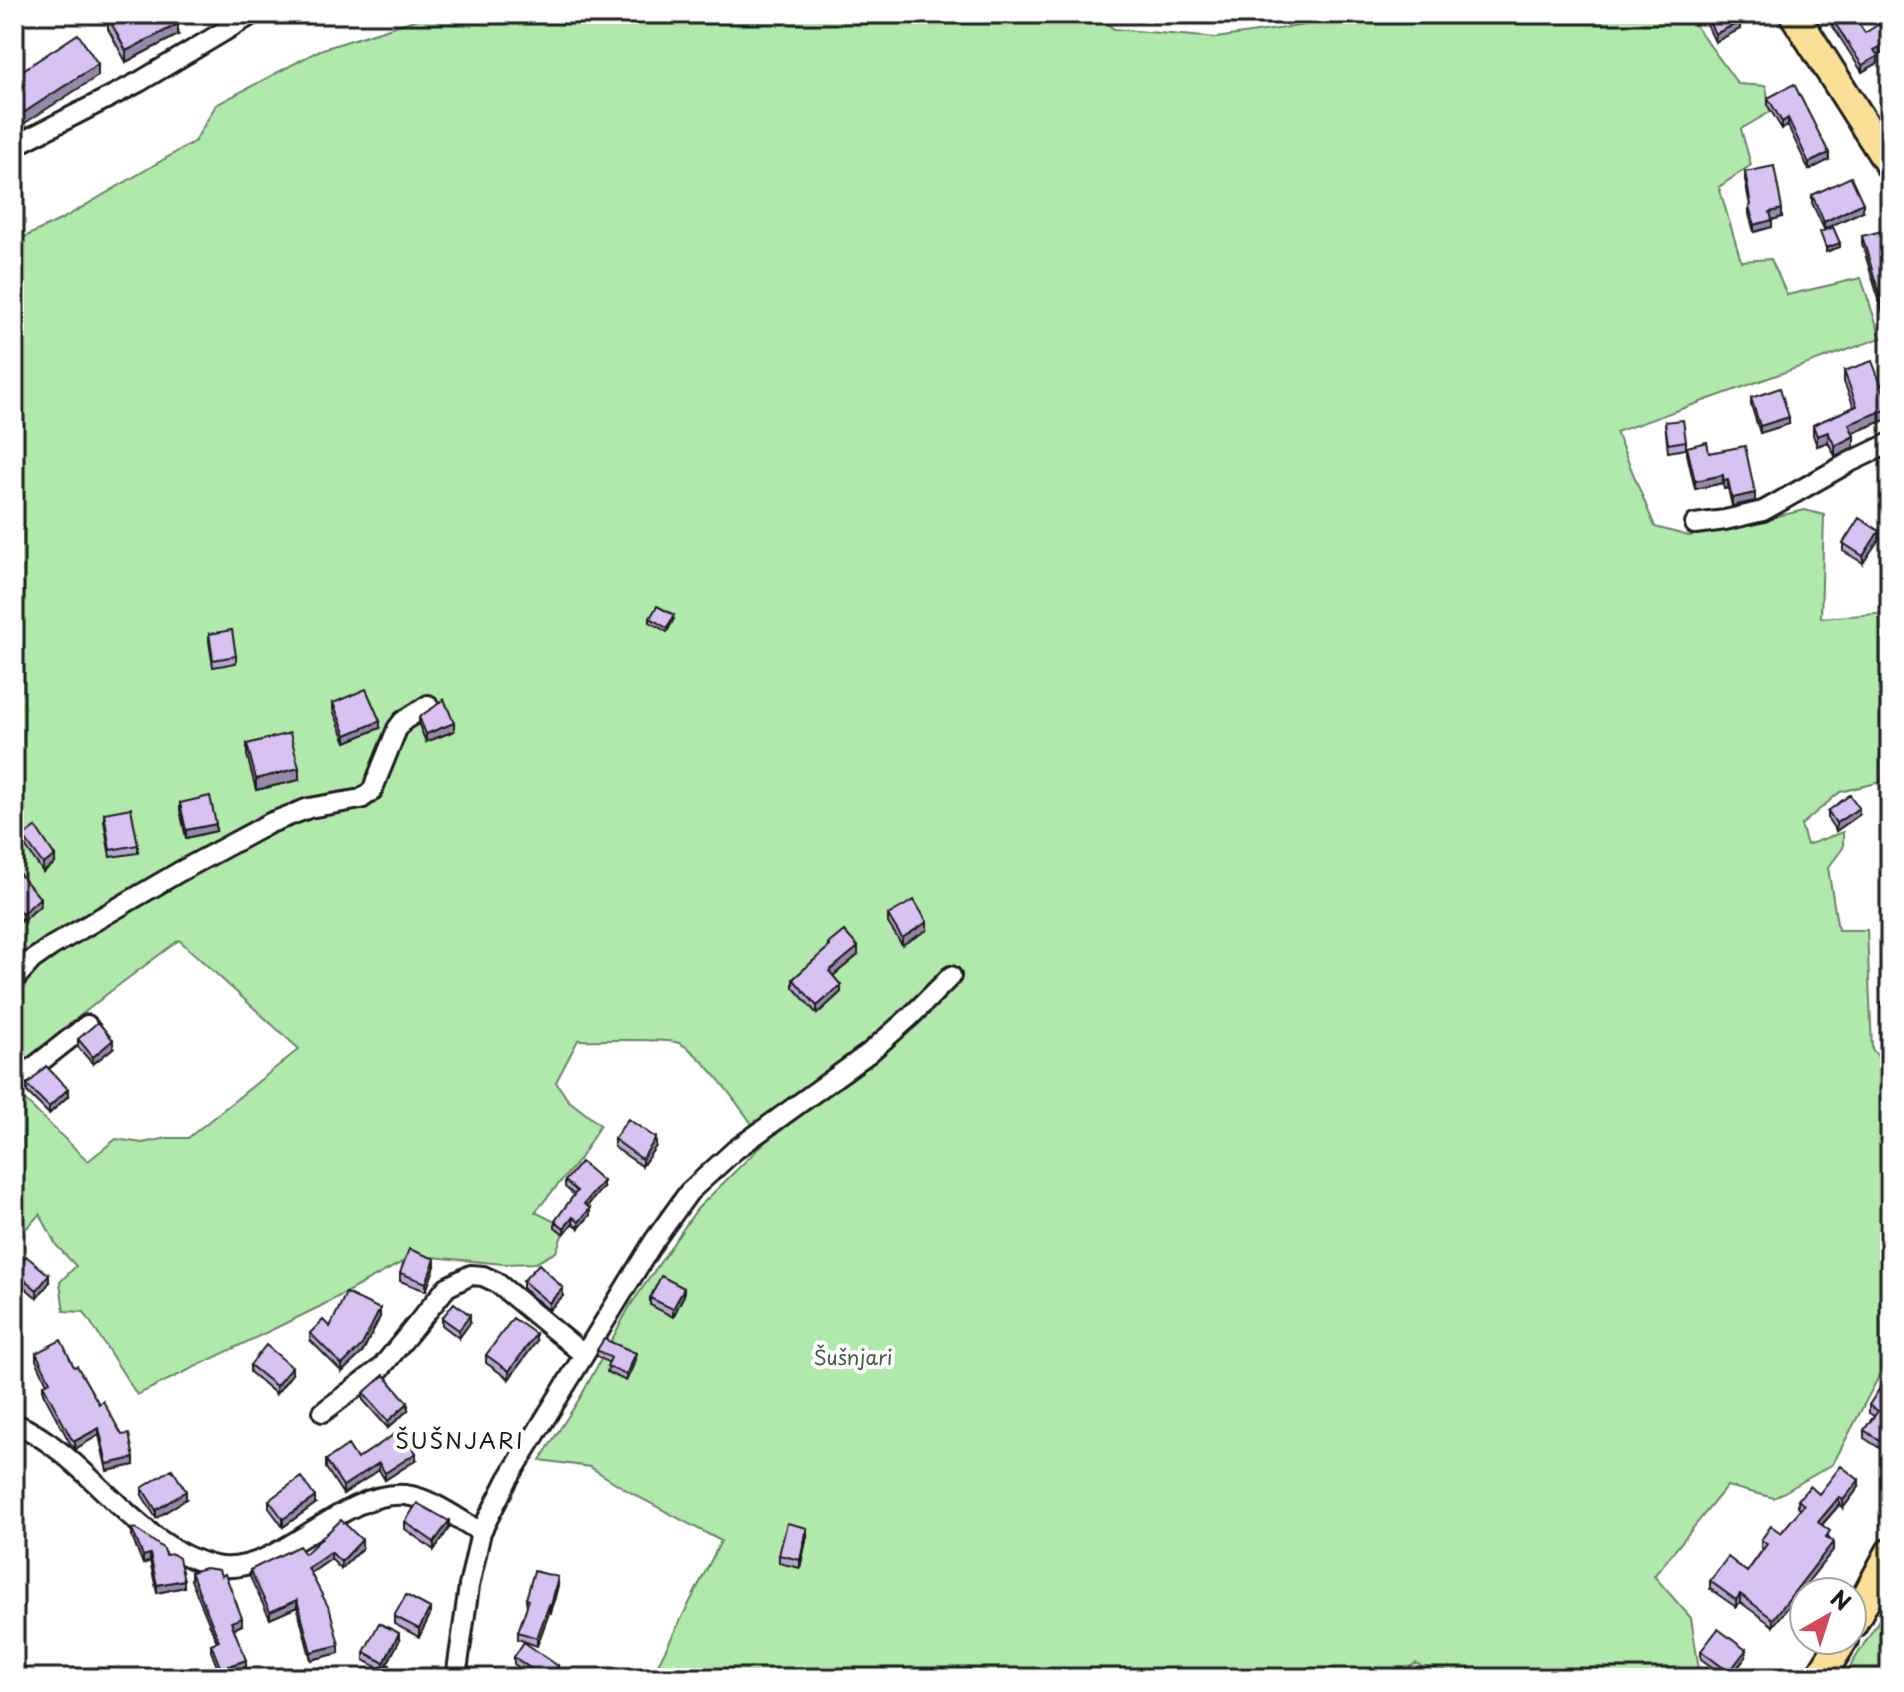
<svg xmlns="http://www.w3.org/2000/svg" width="1904" height="1692" font-family="'Playpen Sans',sans-serif">
<rect width="100%" height="100%" fill="#fff"/>
<filter id="ink" filterUnits="userSpaceOnUse"><feTurbulence type="fractalNoise" baseFrequency=".0125" numOctaves="2"/><feDisplacementMap in="SourceGraphic" scale="16" xChannelSelector="R" yChannelSelector="G"/><feConvolveMatrix kernelMatrix="1 2 1 2 8 2 1 2 1" color-interpolation-filters="sRGB"/></filter>
<g filter="url(#ink)">
<path fill="#b1e9ad" stroke="#668264" stroke-width="2" d="M433,14h662l19,15 102,9 150,-22v-2h321l51,70 28,2 4,26 -29,17 10,36 -32,22 22,74 30,-2 16,36 74,-17 20,60 -265,94 39,95 34,9 116,-26 19,5 -3,103 69,-5v61l-10,4 1,104 -41,10 -39,33 6,20 36,-13v16l-15,20 10,62h29l5,119 18,23v283l-57,109 -59,34 -47,-12 -73,90 37,42 8,51 -8,9h-254l-21,-15 -22,15h-743l70,-137 -88,-47 -43,-27 -50,-7 40,-62 50,-92 67,-97 68,-67c-18,-24 -59,-87 -86,-99 -12,-5 -83,-2 -101,-3l-22,42 12,18 32,25 -21,35 -44,52 30,15 -9,25 -20,11 -33,1 -71,-7 -26,3 -87,47 -182,88 -53,-83 -20,-1 -4,-29 16,-16 -20,-21 -16,-31 -26,27v-151l74,71 28,-22 26,4 25,-5h21l111,-89 -120,-109 -72,54 -83,68 -10,27v-847l48,-23 133,-78 21,-36 104,-55z
M1890,1602v60l-12,16h-35z"/>
<g fill="none" stroke-linecap="round" stroke-linejoin="round">
<defs>
<path id="street" d="M14,146l125,-64 114,-68
M1695,524l30,-4 38,-9 85,-48 42,-20
M14,980l18,-20 20,-14 127,-74 91,-49 39,-15 52,-9 11,-8 25,-62 6,-8 25,-16
M14,1078l12,-5 61,-48
M323,1412l58,-44 66,-81 24,-12 12,1 13,6 87,72
M14,1423c74,31 122,125 201,143 62,13 125,-77 190,-71 26,3 53,24 76,37
M456,1678l13,-92 12,-54 27,-53 146,-238 35,-49 46,-42 134,-97 42,-37 40,-40"/>
<path id="primary" d="M1794,14l96,151
M1852,1624l38,-71
M1819,1678l24,-38"/>
</defs>
<use href="#street" stroke="#1c1c1c" stroke-width="24"/>
<use href="#primary" stroke="#1c1c1c" stroke-width="34"/>
<use href="#street" stroke="#fff" stroke-width="18"/>
<use href="#primary" stroke="#fadf96" stroke-width="28"/>
</g>
<path fill="#b9a7d0" stroke="#1c1c1c" stroke-width="2" d="M1702,14h34l4,15 -25,13z
M1825,14h27l13,19 24,15 -12,7 1,8 -16,9z
M108,17l70,18 -52,27 -18,-33z
M1768,98l61,62 -20,10 -21,-44 -6,3 -14,-23z
M1745,172l37,45 -10,3v7l-18,5 -5,-18v-8h1l-5,-26z
M1812,195l51,16 -39,18 -12,-26z
M1862,236l28,9v77l-4,1 -24,-79z
M1844,371l46,47 -37,15 1,14 -19,9 -7,-14 -11,4 -4,-11v-10l41,-18 -10,-25z
M1751,398l38,26 -29,9 -9,-28z
M1665,422l21,19v8l-18,3z
M1687,447l22,6 46,48 -23,5 -4,-18 -4,1 -1,-6 -28,6 -8,-35z
M1879,539l-16,24 -20,-12v-8z
M650,618l24,1 -7,13 -17,-10z
M209,634l27,22v7l-23,4 -4,-26z
M333,703l47,25 -34,14 -13,-32z
M419,717l35,14 -28,11 -7,-17z
M247,744l52,36 -43,10 -9,-35z
M180,803l36,28 -30,7 -6,-28z
M1828,811l31,4 -23,16 -8,-12z
M104,813l34,32v8l-28,4 -6,-36z
M23,836l32,27 -12,9 -20,-29z
M14,874l26,32 -18,15 -8,-9z
M888,915l39,15 -25,15 -14,-22z
M828,944l30,11 -25,21 8,16 -24,22 -24,-27v-8l35,-31z
M1881,1002h9v32l-7,1z
M78,1039l35,9 -20,16 -15,-17z
M27,1085l41,11 -19,18 -22,-22z
M614,1139l42,7 -14,20 -28,-19z
M565,1181l38,6 -16,19 3,9 -11,13 -6,-5 -9,11 -9,-7v-6l19,-26 -9,-8z
M435,1266l-9,25 -26,-10v-8z
M14,1270l35,13 -12,15 -23,-20z
M523,1281l40,15 -14,14 -26,-21z
M684,1295l-11,22 -23,-12v-7z
M380,1317l-18,36 -20,19 -32,-32v-7l20,-6z
M442,1318l28,5 -11,15 -17,-13z
M536,1342l-27,37 -23,-16v-8z
M597,1350l39,9 -10,22 -19,-9 2,-9 -12,-7z
M36,1353l38,14 60,98 -27,6 -8,-36 -24,14 -4,-4 -28,-52v-8l4,-2 -11,-23z
M250,1365l42,9 -16,20 -26,-22z
M363,1393l45,17 -20,18 -25,-28z
M1890,1395v57l-1,2 -25,-16v-8l10,-14 -5,-3v-8z
M357,1459l59,1 -31,20 -6,-10 -36,24 -17,-26v-8z
M1859,1487l-16,21 -4,-3 -17,20 8,14 3,11 -60,76 -33,-24 -4,5 -26,-18v-8l37,-9 16,-23 -2,-2v-7l20,-7 20,-23 -3,-3v-7l21,-6z
M142,1488l44,11 -30,19 -14,-23z
M269,1500l46,4 -32,23 -14,-19z
M405,1522l44,6 -15,22 -29,-21z
M132,1529l34,26 18,32 -27,6 -7,-32 -7,3 -11,-27z
M807,1536l-7,32 -21,-5v-8z
M362,1548l-21,21 -10,-10 -20,14 28,80 -28,7 -14,-53 -27,12 -20,-42v-7l55,-16z
M191,1572l51,53 -8,4 12,38 -25,10 -10,-26v-7l6,-2 -26,-62z
M558,1585l-7,28h-2l-12,33 -19,-7v-7l9,-25 -1,-8z
M430,1615l-11,22 -25,-13v-8z
M399,1641l-13,25 7,12h-31v-7l17,-3 -15,-8v-8z
M1701,1651l45,6 -16,21h-3l-26,-19z
M514,1657l44,16 -3,5h-21l-20,-14z"/>
<path fill="#9688a9" stroke="#1c1c1c" stroke-width="2" d="M1740,22v7l-25,13v-8z
M178,24v11l-52,27v-11z
M1889,41v7l-15,9v-7z
M1878,56v7l-16,9v-7z
M98,64v12l-84,54v-11z
M1788,118v8l-6,3v-7z
M1829,153v7l-20,10v-7z
M1863,203v8l-39,18v-7z
M1782,209v8l-10,3v7l-18,5v-7l16,-13z
M1840,243v4l-14,5v-4z
M1890,315v7l-4,1v-7z
M1890,408v10l-41,16v-10z
M1789,417v7l-29,9v-7z
M1828,432v10l-11,4v-10z
M1854,436v11l-19,9v-10z
M1723,475v8l-28,6v-8z
M1728,480v8l-4,1v-8z
M1755,493v8l-23,5v-8z
M1879,531v8l-16,24v-7z
M380,721v7l-34,14v-7z
M454,723v8l-28,11v-8z
M299,768v12l-43,10v-11z
M1859,808v7l-23,16v-8z
M216,824v7l-30,7v-8z
M55,856v7l-12,9v-8z
M40,898v8l-18,15v-7z
M927,922v8l-25,15v-7z
M858,947v8l-29,24v-8z
M841,985v7l-24,22v-8z
M113,1040v8l-20,16v-7z
M68,1089v7l-19,18v-7z
M656,1138v8l-14,20v-7z
M603,1181v6l-19,23v-6z
M590,1208v7l-11,13v-6z
M573,1217v6l-9,11v-6z
M435,1259v7l-9,25v-8z
M49,1275v8l-12,15v-8z
M563,1288v8l-14,14v-7z
M684,1288v7l-11,22v-8z
M380,1309v8l-18,36 -20,19v-7z
M470,1315v8l-11,15v-8z
M536,1334v8l-27,37v-8z
M636,1353v6l-10,22v-6z
M292,1367v7l-16,20v-8z
M408,1403v7l-20,18v-7z
M99,1428v7l-24,14v-8z
M416,1453v7l-31,20v-7z
M134,1458v7l-27,6v-7z
M379,1463v7l-36,24v-8z
M1859,1480v7l-16,21v-8z
M186,1491v8l-30,19v-8z
M315,1497v7l-32,23v-8z
M1839,1497v8l-21,24v-7z
M449,1521v7l-15,22v-8z
M807,1528v8l-7,32v-8z
M362,1540v8l-21,21v-7z
M1833,1542v8l-60,76v-7z
M331,1552v7l-23,16v-7z
M150,1554v7l-7,3v-8z
M558,1577v8l-7,28v-7z
M184,1580v7l-27,6v-8z
M1740,1594v8l-4,5v-7z
M297,1600v7l-27,12v-7z
M549,1605v8l-12,33v-8z
M430,1608v7l-11,22v-8z
M242,1618v7l-11,5v-8z
M399,1633v8l-15,29v-7z
M339,1645v8l-28,7v-8z
M1746,1650v7l-17,21v-6z
M246,1660v7l-25,10v-8z
M558,1666v7l-3,5h-6z"/>
<path fill="#d7c2f2" stroke="#1c1c1c" stroke-width="2" d="M115,14h57l6,10 -52,27 -18,-34z
M1705,14h31l4,8 -25,12z
M1829,14h23l13,19 14,-9 10,17 -15,9 4,6 -16,9z
M78,34l20,30 -84,55v-43z
M1794,84l35,69 -20,10 -21,-45 -6,4 -14,-24z
M1774,166l8,43 -12,3 2,8 -18,5 -5,-19 2,-1 -6,-33z
M1851,177l12,26 -39,19 -12,-27z
M1833,227l7,16 -14,5 -6,-16z
M1886,230l4,15v70l-4,1 -24,-80z
M1872,361l18,47 -41,16 5,12 -19,10 -7,-14 -11,4 -4,-11 44,-19 -13,-35z
M1780,388l9,29 -29,9 -9,-28z
M1683,420l3,21 -18,3 -3,-22z
M1707,442l2,11 36,-7 10,47 -23,5 -4,-18 -4,1 -1,-6 -28,6 -8,-34z
M1859,518l20,13 -16,25 -20,-13z
M657,606l17,9 -7,13 -17,-10z
M232,630l4,26 -23,4 -4,-26z
M366,689l14,32 -34,14 -13,-32z
M444,699l10,24 -28,11 -7,-17 15,-10z
M290,733l9,35 -43,11 -9,-35z
M1850,795l9,13 -23,15 -8,-12z
M210,796l6,28 -30,6 -6,-27z
M131,808l7,37 -28,5 -6,-37z
M36,827l19,29 -12,8 -20,-28z
M17,871l23,27 -18,16 -8,-10v-30z
M914,900l13,22 -25,16 -14,-23z
M844,931l14,16 -29,24 12,14 -24,21 -24,-27 37,-33 -2,-2z
M1881,1002h9v24l-7,1z
M98,1022l15,18 -20,17 -15,-18z
M46,1066l22,23 -19,18 -22,-22z
M628,1119l28,19 -14,21 -28,-20z
M581,1162l22,19 -19,23 6,4 -11,14 -6,-5 -9,11 -9,-7 22,-30 -12,-10z
M409,1249l26,10 -9,24 -26,-10z
M26,1256l23,19 -12,15 -23,-19z
M539,1264l24,24 -14,15 -26,-22z
M661,1276l23,12 -11,21 -23,-11z
M346,1293l34,16 -18,36 -20,20 -32,-32 13,-13 7,7z
M454,1303l16,12 -11,15 -17,-12z
M513,1318l23,16 -27,37 -23,-16z
M604,1339l32,14 -10,22 -19,-9 4,-8 -14,-8z
M61,1340l13,27 3,-1 22,38 4,-3 19,34 7,-1 5,24 -27,6 -8,-36 -24,13 -4,-3 -28,-53 7,-4 -14,-28z
M266,1345l26,22 -16,19 -26,-21z
M384,1375l24,28 -20,18 -25,-28z
M1880,1388l10,7v50l-1,2 -25,-17 14,-19 -9,-6z
M401,1430l15,23 -31,20 -6,-10 -36,23 -17,-26 22,-15 9,14z
M1841,1466l18,14 -16,20 -4,-3 -21,25 12,9 -4,6 7,5 -60,77 -33,-25 -4,6 -26,-19 18,-24 19,15 20,-28 -6,-4 10,-14 10,7 23,-28 -6,-5 12,-14 9,8z
M172,1469l14,22 -30,19 -14,-22z
M301,1477l14,20 -32,22 -14,-19z
M417,1503l32,18 -15,21 -29,-20z
M341,1520l21,20 -21,22 -10,-10 -23,16 22,42 9,35 -28,7 -14,-52 -27,12 -20,-42 49,-24 6,8z
M787,1523l20,5 -7,32 -21,-5z
M135,1528l29,21 2,6 7,-1 6,4 5,22 -27,5 -7,-31 -7,2 -11,-27z
M205,1568l14,2 2,6 4,-2 17,44 -11,4 15,38 -25,9 -10,-25 8,-3 -28,-69z
M534,1571l24,6 -7,29 -2,-1 -12,33 -19,-6 11,-32 -3,-1z
M406,1595l24,13 -11,21 -25,-13z
M379,1623l20,10 -15,30 -20,-11z
M1718,1629l28,21 -17,22 -28,-21z
M524,1642l34,24 -9,12h-4l-31,-21z
M390,1665l3,13h-29l-2,-7z"/>
</g>
<g text-anchor="middle" stroke-width="8" stroke-linejoin="round" paint-order="stroke">
<g font-size="20" fill="#495a48" stroke="#fff">
<text x="853" y="1365">Šušnjari</text>
</g>
<g font-size="22" letter-spacing="2" fill="#1c1c1c" stroke="#fff">
<text x="460" y="1449">ŠUŠNJARI</text>
</g>
</g>
<rect width="1904" height="1692" fill="none" stroke="#fff" stroke-width="48"/>
<rect x="24" y="24" width="1856" height="1644" fill="none" stroke="#1c1c1c" stroke-width="3" filter="url(#ink)"/>
<g transform="translate(1828 1616) rotate(39)"><circle r="38" fill="#ffffff" stroke="#a4a4a4" stroke-width="2"/>
<path d="M0-6L14 30L0 20L-14 30Z" fill="#d1495b"/>
<text y="-12" font-size="22" font-weight="bold" text-anchor="middle" fill="#1c1c1c">N</text>
</g>
</svg>
